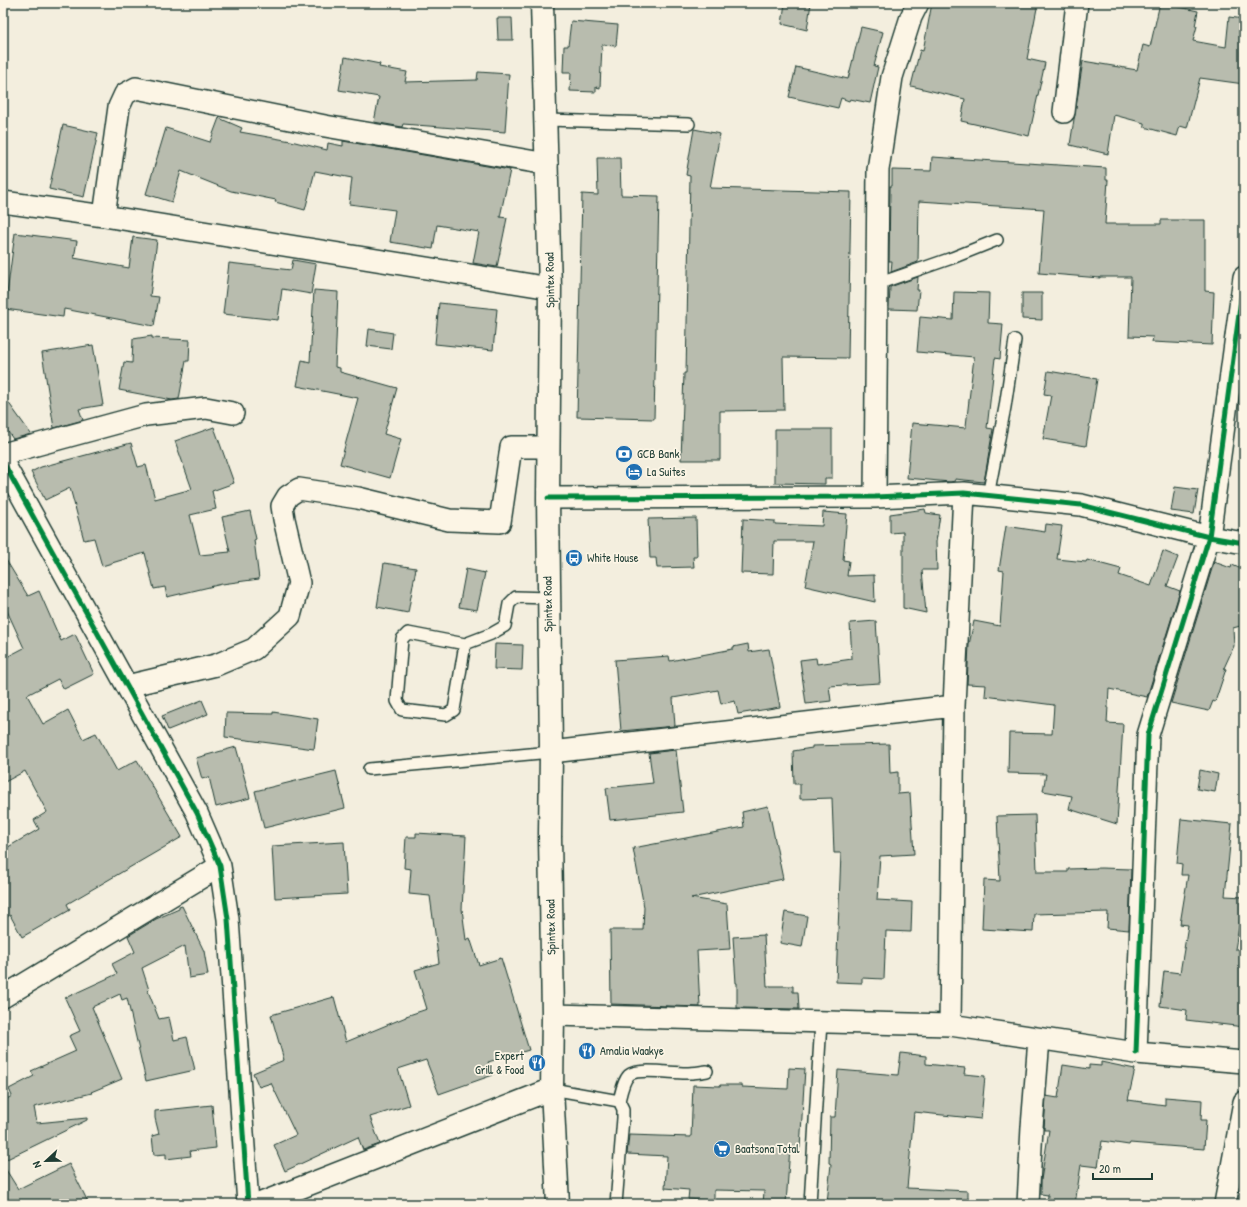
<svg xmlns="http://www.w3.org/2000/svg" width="1247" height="1207" font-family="'Patrick Hand',sans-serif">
<rect width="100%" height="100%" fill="#f3eede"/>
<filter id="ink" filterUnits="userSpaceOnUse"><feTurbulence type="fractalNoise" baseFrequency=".025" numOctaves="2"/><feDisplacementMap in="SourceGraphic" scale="8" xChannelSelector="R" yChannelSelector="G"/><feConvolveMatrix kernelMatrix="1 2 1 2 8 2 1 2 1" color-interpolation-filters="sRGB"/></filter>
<g filter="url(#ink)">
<path fill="#b8bcae" stroke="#1f3d34" d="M785,3h26l-4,27 -25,-6z
M932,3h106l-11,56 18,4 -16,73 -68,-15 4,-22 -54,-13 9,-36 3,1z
M1160,3l38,8 -3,15h2l-4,15 33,6 3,-30 15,2v65l-44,-6 -13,50 -7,-2 -3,10 -33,-9v-4l-30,-8 -6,39 -38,-9 13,-84 54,9 6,-25 7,2z
M497,18h15l1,22h-15z
M571,21l47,4 -2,21 -14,-1 -2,43 -4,-1v5l-26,-1 1,-19h-8l1,-26h4z
M861,27l22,5 -9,34 4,1 -8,36 -20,-4 -1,2 -8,-3 -3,10 -49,-11 7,-30 52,12z
M345,57l35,7 -1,3 28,5 -2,10 72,-2 1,-8 31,2 -4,58 -102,-8 -1,3 -28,-5 5,-25 -40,-7z
M219,118l23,10 -2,4 51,9 36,9 1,-7 15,3v-5l167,29 -10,47 7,1 -10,49 -24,-4 6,-31 -42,-7 -4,24 -43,-7 5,-32 -46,-6 3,-26 -37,-7 -10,39 -30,-8 1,-2 -45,-9 -50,-20 -9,31 -26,-8 20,-66 44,14z
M63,125l35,8 -14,64 -35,-8z
M694,129l26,5 -10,54 141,4 -3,166 -65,-1 1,53 -64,1v49h-39l3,-87h2l4,-197 -4,-1z
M932,157l174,11v12h2l-3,44h56v-4h44v71l9,1 -2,53 -60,-3 1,-5 -24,-1 2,-59h-31v1l-61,-5 5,-64 -125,-8 -1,61 -27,10 1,-11h-3l1,-75h2v-16l39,1z
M597,158h23l1,37 38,1 -5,223 -77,-2 5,-223 16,1z
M15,233l62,8 -3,17 55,10 4,-31 24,3 -7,56 9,1 -5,29 -90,-17 -1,8 -58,-8z
M293,260l23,4 -5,30 -29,-5 -4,31 -55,-6 6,-51 62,7z
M918,277l-1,13h2l-2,20 -28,-1 1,-22z
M314,290l24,2 -3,75 5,1v4l57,16 -13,46 17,5 -11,39 -50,-14 18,-66 -61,-12 5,-26 8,2z
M954,292l35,1 -1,30 15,1 -3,35 -5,-1 -8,70 6,1 -9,53 -29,-3v2l-5,1 -43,-4 5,-55 54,5v-2l8,-69 -57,-5 3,-35 33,3z
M1022,293h20v27l-20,-1z
M439,303l58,6 -4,41 -58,-6z
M369,329l24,4 -2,16 -24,-3z
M152,336v2l38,2 -1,21h-3l-7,38 -7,1 -53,-10 5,-28 8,1 1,-24z
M93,345l10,60 -24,4 4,11 -29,8 -12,-75z
M1048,371l49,8 -11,67 -43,-7 8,-44 -7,-1z
M3,395l28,39 -18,5 -10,-14z
M214,427l20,56 -22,8 4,18 -26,6 10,40 30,-3 -8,-35 28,-6 6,28 -2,1 5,39 -37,5 -55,13 -2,-10 -11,2 -9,-36 -43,13 -8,-28 -10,2 -14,-52 -25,12 -14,-28 10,-5 90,-24 7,24 8,-2 9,34 37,-10 -17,-48z
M775,429h57v49h-7v6l-50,-1z
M1175,487l23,3 -4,24 -23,-3z
M925,509l1,4 14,2 -4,27 1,28h-15l4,43 -23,-5v-76l-13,1v-19z
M823,512l24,2 -4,46 6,1 -2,15 27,-1 1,27 -70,-16 8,-45h-39l-1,33 -32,-1 2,-54 32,2v3l47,2z
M696,518l1,39h-4l1,10 -37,1 -1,-10h-6l-2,-39z
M1046,524l16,2 -5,33 29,3 1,-2 34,9 -2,6 32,11 12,-35 15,6 -11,29 13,5 -33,106 -38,-8 -2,34 16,1 -6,100 -48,-15 3,-13 -29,-5 3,-17 -38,-1 1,-40 43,1 2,-29 -69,-9 1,-11 -19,-1 2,-39 5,-24 26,5 4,-55 -5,-1 7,-44 39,6z
M3,555l25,41 11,-5 22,50 14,-7 19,40 -30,15 -6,-10 -31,16 16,29 25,-14 15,29 13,-6 21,38 20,-11 45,77 -115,67 3,6 -48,27 -12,-22 -7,4v-69l36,-21 -5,-9 13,-8 -22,-41 -22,12v-124l21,-11 -21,-46z
M1214,562l17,6 1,-3 12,5v55l-11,3 1,18 -10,22 2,1 -11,33 -2,-1 -4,10 -38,-8z
M384,563l32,5 -8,45 -31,-6z
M466,569l19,4 -8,37 -18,-3z
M876,621l4,62 -51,3 2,15 -25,3 -6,-44 16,-2 1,6 35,-5 -2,-36z
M495,644l28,1 -1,25 -28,-1z
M748,644l1,8 20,-3 11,58 -42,7 -3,-13 -14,3 -3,-14 -45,8 2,28 -54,5 -6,-71 54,-4 1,5 63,-12v-2z
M202,700l6,14 -40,16 -6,-14z
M273,712l45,7 -4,30 -89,-12 1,-24 47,1z
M889,744l1,29 8,-1v22l12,-1 4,61 -34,2 -3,44 35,2 -1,30 -25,-1 -2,48 -22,-1v5l-26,-1 5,-129h-7l-2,-55 -32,1v-15h-6l-1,-33 19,-3v-2z
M236,747l14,51 -34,9 -7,-30 -7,2 -6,-21z
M676,750l7,62 -73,8 -4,-32 47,-5 -4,-30z
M1200,770l18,4 -3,18 -18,-3z
M336,771l9,37 -81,20 -9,-37z
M768,806l15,73 -92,19 36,6 3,45 -33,2 3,56 -89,-3 -1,-74h33l1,-23 -11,-59 111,-21 -2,-15z
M1035,815l2,57h31v-3l33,-1 30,1 -2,61 -22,-2 1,-16 -74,2 -1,18 -51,-3 2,-49 16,1 -3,-65z
M1181,819l51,5 -7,72 19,1v19h-3l-6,33h9v78l-58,-7 1,-10 -27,-4 4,-35 16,2 8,-48 -8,-1 8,-49h-7l1,-11 -5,-1z
M416,833l50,3 -4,73 4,31 4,-2 9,27 22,-7 28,92 -41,12 5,13 -54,19 -13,-34 -28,9 11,36 -39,12 10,27 -17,6 -5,-13 -73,34 -11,-26 22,-10 -25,-52 -12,4 -6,-14 31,-13 -13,-45 63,-18 12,45 60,-25v-1l21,-7 -12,-39 24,-7 -9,-67 -21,-2 2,-25 -7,-1 2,-31h10z
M344,842l3,52 -72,4 -3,-52z
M182,906l22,45 4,24 -19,3 -4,-32 -43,22 7,22 -1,1 11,28 10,-2 5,23 13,-3 8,33 -49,11 -19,-83 -5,2 -2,-6 -28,13 30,72 -31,13 1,1 -58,14 3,16 50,-5v2l-84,41v-60l9,-5 -3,-7 25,-13 -3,-5 45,-20 -7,-15 11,-5 -15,-33 52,-24 -5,-10 23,-12 -7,-16 28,-17 23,-10v-2z
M785,912l22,4 -5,31 -22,-4z
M764,935l3,51h26v6h5l1,17 -62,-1v-25h-1l-3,-46z
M901,1053l25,3v8l39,4 -1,6 21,2 -4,43 -67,-7 -7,76 61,3v13h-129l-12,-1 4,-39 -2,-1 1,-46h5l3,-47 60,5z
M1101,1062l34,7 -7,31 37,5v-8l37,3 -1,20h5l-2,29 -74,-6 -1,2 -27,-4 -4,26 -17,-2 -6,39h-28l1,-9 -7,-1v-14l8,-50h-5l2,-34 12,2 5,-33 26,4v-4l12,1z
M789,1068l16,1 -5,79 -10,-1 -4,57h-23l1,-13 -50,-1v11l-26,-2 1,-9 -24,-2 2,-32 -40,-2 2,-19 62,2 2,-52 27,1v-1h22v2l46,2z
M212,1105l4,43 -26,3 1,5 -25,3v-5l-12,1 -2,-19 7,-2 -4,-16v-7z
M69,1164l20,40h-86v-39l15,24z"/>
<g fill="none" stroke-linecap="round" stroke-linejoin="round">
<defs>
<path id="service" d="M546,120l143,4
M877,284l75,-26 45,-18
M988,496l17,-89 10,-67
M465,644l-11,66 -8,5 -44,-5 -5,-9 5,-62 6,-6 57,11 26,-10 14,-8 4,-22 7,-7 32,1
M369,769l182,-17
M552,1089l67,12 4,8v9l-7,86
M619,1101c2,-8 4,-20 10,-26 9,-8 47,-1 59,-2 7,0 13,-1 19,-2
M810,1204l11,-182"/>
<path id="minor" d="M1064,112l13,-109
M3,202l101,14 446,72
M104,216l15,-109 6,-13 11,-6 189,38 222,38
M3,454l143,-39 60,-7 27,5
M3,462l194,351 23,53 8,53 20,285
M875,497l3,-327 14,-93 19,-60 7,-14
M548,498l327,-1 89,-4 117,12 128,32 35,6
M127,686l89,-21 38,-16 36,-33 9,-33 -15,-64 -2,-13 6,-10 11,-7 59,9 91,22 51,2 11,-75h37
M551,752l403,-46
M3,997l217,-131
M553,1015l397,10 186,28 108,9
M950,1025l4,-319 10,-213
M1136,1053l12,-318 61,-198 35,-260
M259,1204l293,-115
M1028,1204l4,-77 7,-88
M1225,1204l19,-102"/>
<path id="secondary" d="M542,3l8,285 -2,210 3,254 -1,85 3,178 -1,74 6,115"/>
</defs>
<use href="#service" stroke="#1f3d34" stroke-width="14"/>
<use href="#minor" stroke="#1f3d34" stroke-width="24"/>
<use href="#secondary" stroke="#1f3d34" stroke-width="25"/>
<use href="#service" stroke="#fcf5e5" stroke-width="11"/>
<use href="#minor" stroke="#fcf5e5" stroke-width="21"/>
<use href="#secondary" stroke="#fcf5e5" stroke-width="22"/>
<defs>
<path id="cycleway" d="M3,462l194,351 23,53 8,53 20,285
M548,498l327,-1 89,-4 117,12 128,32 35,6
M1136,1053l12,-318 61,-198 35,-260"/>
</defs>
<use href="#cycleway" stroke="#fcf5e5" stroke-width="8"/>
<use href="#cycleway" stroke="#00873e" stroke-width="5"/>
</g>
</g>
<defs>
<symbol id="bank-disc" viewBox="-11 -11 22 22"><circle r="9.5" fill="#1f6fb2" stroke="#fcf5e5"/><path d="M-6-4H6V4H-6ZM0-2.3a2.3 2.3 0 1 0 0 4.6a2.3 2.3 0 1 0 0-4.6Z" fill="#fff"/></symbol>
<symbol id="hotel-disc" viewBox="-11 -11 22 22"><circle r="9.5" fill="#1f6fb2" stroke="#fcf5e5"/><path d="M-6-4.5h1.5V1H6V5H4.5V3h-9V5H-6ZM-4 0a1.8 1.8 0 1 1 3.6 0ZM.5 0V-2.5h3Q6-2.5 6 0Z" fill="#fff"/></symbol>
<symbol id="bus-disc" viewBox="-11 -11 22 22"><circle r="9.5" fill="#1f6fb2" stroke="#fcf5e5"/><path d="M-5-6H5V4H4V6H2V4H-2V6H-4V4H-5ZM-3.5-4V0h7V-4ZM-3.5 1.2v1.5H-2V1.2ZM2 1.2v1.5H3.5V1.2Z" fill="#fff"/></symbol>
<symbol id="restaurant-disc" viewBox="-11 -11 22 22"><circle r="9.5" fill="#1f6fb2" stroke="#fcf5e5"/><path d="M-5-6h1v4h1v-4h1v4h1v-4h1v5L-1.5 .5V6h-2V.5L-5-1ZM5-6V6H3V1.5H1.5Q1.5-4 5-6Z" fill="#fff"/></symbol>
<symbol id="supermarket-disc" viewBox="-11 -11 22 22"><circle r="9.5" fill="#1f6fb2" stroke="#fcf5e5"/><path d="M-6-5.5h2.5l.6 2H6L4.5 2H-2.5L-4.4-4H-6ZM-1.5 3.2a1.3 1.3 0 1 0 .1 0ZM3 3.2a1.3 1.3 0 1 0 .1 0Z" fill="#fff"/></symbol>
</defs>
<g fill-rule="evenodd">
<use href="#bank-disc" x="614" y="444" width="20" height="20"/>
<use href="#hotel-disc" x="624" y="462" width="20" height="20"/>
<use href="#bus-disc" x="564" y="548" width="20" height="20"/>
<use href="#restaurant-disc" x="577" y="1041" width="20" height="20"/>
<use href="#restaurant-disc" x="527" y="1053" width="20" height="20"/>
<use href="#supermarket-disc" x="712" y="1139" width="20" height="20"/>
</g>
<g text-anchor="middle" stroke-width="3.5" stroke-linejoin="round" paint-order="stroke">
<g font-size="12" fill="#1f3d34" stroke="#fcf5e5">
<text transform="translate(550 280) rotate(-91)" y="4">Spintex Road</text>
<text transform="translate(548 604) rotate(-91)" y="4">Spintex Road</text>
<text transform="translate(551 927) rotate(-91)" y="4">Spintex Road</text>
</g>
<g font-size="12" fill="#1f3d34" stroke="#fcf5e5" text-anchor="start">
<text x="637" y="458">GCB Bank</text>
<text x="647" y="476">La Suites</text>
<text x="587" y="562">White House</text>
<text x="600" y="1055">Amalia Waakye</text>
<text x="524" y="1060" text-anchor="end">Expert<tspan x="524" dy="14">Grill &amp; Food</tspan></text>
<text x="735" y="1153">Baatsona Total</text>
</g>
</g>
<rect width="1247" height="1207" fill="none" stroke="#fcf5e5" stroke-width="16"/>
<rect x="8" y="8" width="1231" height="1191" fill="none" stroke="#1f3d34" stroke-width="1.5" filter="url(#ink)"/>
<g transform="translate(46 1161) rotate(248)" stroke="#fcf5e5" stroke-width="3" paint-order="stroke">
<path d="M0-3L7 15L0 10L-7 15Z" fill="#1f3d34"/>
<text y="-6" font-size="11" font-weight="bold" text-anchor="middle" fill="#1f3d34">N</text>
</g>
<path d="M1093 1173v6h59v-6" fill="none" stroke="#1f3d34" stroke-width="2"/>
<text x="1099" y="1173" font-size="12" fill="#1f3d34" stroke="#fcf5e5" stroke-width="3" paint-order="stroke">20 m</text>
</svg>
